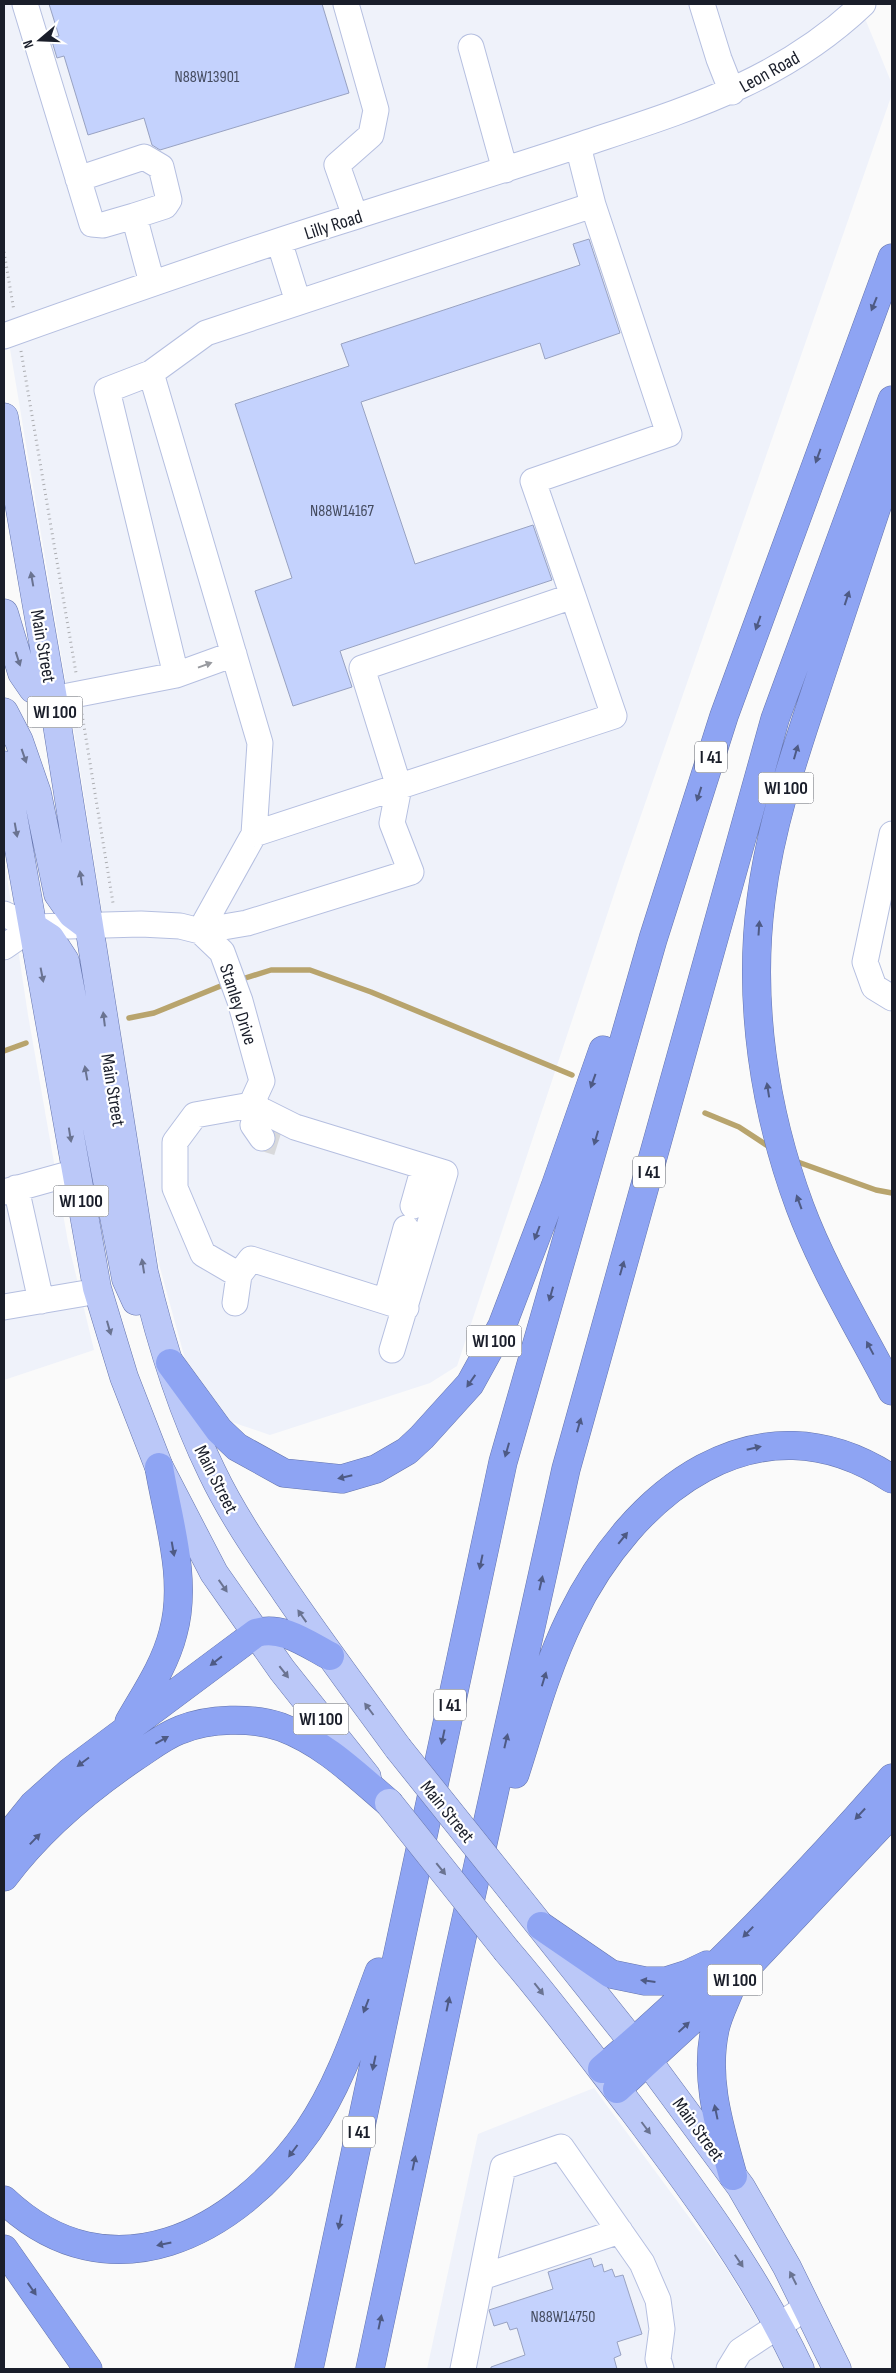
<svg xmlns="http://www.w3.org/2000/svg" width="896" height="2373" font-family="'Sofia Sans Condensed',sans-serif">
<rect width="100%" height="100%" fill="#fafafa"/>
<path fill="#eff2fa" d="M4,4h855l33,80v10l-268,770 -167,502 -27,17 -160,52 -47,-16 -31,-41 -7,-19 -26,-95 -13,-67 -71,-460 -71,-424z
M4,857l24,158 40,227 26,108 -90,30z
M594,2088l131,178 62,103h-360l51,-235z"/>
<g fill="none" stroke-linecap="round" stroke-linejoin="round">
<path stroke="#b8a46d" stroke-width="5.5" d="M239,980l32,-10h39l61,22 201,83
M129,1018l25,-5 74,-30
M4,1051l22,-8
M705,1113l34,14 32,21
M795,1161l81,29 16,3"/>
</g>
<path fill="#c4d2fd" stroke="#98a2c2" d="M49,4h273l27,89 -189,57 -8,-5 -8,-27 -56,17 -24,-79 -7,2 -6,-20 8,-2z
M589,239l31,94 -75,26 -5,-16 -179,59 54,162 118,-39 19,55 -212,71 12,36 -59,19 -38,-115 37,-13 -57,-174 114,-38 -8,-22 239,-79 -7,-21z
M591,2258l3,9 8,-3 2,8 8,-3 3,8 8,-2 19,59 -25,8 4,13 -7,3 3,11h-126v-2l34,-12 -8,-27 -7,2 -3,-8 -13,4 -5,-16 64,-21 -5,-17z"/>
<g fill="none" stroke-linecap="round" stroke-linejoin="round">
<path stroke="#d8d9db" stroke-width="25" stroke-dasharray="25 12" stroke-linecap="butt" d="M262,1138l16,5"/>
<defs>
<path id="minor" d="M25,4l67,220 11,1 31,-9 18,67
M346,4l30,106 -5,25 -34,30 18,51
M702,4l17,55 13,33
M471,47l34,123
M578,146l15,59
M78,179l66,-22 17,10 8,33 -4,6 -31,10
M279,241l19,61
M4,336c117,-42 234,-83 353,-120 75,-24 151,-47 226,-72 105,-35 198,-62 280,-140
M151,373l55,-40 387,-128 76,229 -136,47 40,115
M176,675l58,-21
M53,699l123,-24 -69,-285 44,-17 109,370 -6,91
M892,834l-27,128 9,25 18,11
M4,914l29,13 108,-3 39,2 20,5 22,21 18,49 22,80 -11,24
M200,931l54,-97 360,-118 -41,-120 -211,72 37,119 -7,36 19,49 -164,51 -47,8
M4,947l29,-20
M259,1108l-6,17 9,13
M16,1188l25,113
M4,1192l72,-20
M413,1206l11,-39
M239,1275l12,-16 155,49
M386,1301l20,-73
M235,1303l4,-28 -36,-21 -28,-66v-46l20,-27 56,-10 44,22 150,46 -53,177
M4,1307l94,-16
M482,2277l138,-46
M463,2369l40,-202 58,-20 81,116 16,37 4,29 -4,30 3,10
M729,2369l11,-18 67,-44"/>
<path id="major" d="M4,417l49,282 91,573c16,68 37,137 68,200 20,42 47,81 73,119 37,54 75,105 113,157
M4,613l18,60 11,16 20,10
M4,712l15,29 18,52 21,101 14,20 16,12
M4,765l93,523 27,89 35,90 55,106 68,97 85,107
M33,927l17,11 15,23 61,318 10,22
M518,1898l130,163 93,126 46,80 50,102
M507,1951c44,51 84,105 125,158 62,82 124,166 168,260"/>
<path id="highway" d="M892,450l-7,32c-22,68 -45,136 -68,205 -23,69 -47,140 -56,213 -13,102 3,210 39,307 24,64 61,124 92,184
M170,1363l49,67 18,17 47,26 58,6 34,-10 31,-18 15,-14 48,-53 32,-58 53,-139 48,-137
M129,1722c16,-28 36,-57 44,-89 15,-53 -5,-113 -14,-166
M515,1774c17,-53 31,-106 56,-157 60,-124 186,-227 321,-138
M4,1841l29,-36 38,-34 185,-138c26,-8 51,11 74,23
M4,1877c36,-48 81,-86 131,-120 14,-9 29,-21 45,-27 29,-12 71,-13 101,-3 43,16 74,47 108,76
M541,1926l70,48 34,7h21l22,-7 19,-9
M730,1989c-5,13 -12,26 -15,40 -11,51 5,99 18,147
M602,2069c104,-88 200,-188 290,-291
M617,2089l115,-106 160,-170
M4,2200c106,100 232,34 304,-69 33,-48 51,-106 71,-159
M4,2249l84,120
M309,2369l194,-907 150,-523 71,-223 168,-458
M370,2369l87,-409 109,-491 209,-750 117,-319"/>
</defs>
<use href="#minor" stroke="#b5bfe0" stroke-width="27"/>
<use href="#major" stroke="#6575ad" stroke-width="29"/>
<use href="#highway" stroke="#6575ad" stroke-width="29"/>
<path stroke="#acadb1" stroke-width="3" stroke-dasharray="1 4" stroke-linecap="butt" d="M4,252l10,59
M21,351l55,322
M82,714l31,189"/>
<use href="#minor" stroke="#fff" stroke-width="25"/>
<use href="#major" stroke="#bbc8f8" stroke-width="28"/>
<use href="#highway" stroke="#8ea4f3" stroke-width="28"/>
<defs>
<path id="major-bridge" d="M398,1748l120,150
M389,1803l118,148"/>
</defs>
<use href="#major-bridge" stroke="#6575ad" stroke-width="29" stroke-linecap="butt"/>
<use href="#major-bridge" stroke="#bbc8f8" stroke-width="28"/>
</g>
<defs><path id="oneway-solid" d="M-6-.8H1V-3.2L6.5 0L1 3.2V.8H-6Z" transform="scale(1.25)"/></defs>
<g fill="#4e5a84">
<use href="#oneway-solid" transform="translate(874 304) rotate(112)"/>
<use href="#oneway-solid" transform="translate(818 456) rotate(110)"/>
<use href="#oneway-solid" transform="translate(847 598) rotate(-72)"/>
<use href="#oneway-solid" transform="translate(758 623) rotate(110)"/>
<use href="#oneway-solid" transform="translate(796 752) rotate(-74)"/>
<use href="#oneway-solid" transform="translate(699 794) rotate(108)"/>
<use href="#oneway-solid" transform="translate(759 928) rotate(-86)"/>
<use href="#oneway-solid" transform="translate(593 1081) rotate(110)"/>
<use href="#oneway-solid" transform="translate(768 1090) rotate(-99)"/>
<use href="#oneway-solid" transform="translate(596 1138) rotate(106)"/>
<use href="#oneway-solid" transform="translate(799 1202) rotate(-110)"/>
<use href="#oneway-solid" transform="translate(537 1233) rotate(111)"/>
<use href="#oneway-solid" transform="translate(622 1268) rotate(-74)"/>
<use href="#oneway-solid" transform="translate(551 1294) rotate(106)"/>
<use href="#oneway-solid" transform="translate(870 1348) rotate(-118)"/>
<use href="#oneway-solid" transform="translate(471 1381) rotate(125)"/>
<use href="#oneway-solid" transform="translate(579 1425) rotate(-74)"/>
<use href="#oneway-solid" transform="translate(754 1448) rotate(-13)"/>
<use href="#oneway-solid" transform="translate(507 1450) rotate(106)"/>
<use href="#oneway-solid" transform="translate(345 1477) rotate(167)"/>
<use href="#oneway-solid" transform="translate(623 1538) rotate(-51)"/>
<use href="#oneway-solid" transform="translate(173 1549) rotate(80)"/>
<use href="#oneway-solid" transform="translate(481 1562) rotate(102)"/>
<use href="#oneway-solid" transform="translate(541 1583) rotate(-77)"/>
<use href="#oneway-solid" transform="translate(216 1661) rotate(142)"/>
<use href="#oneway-solid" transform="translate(544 1679) rotate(-73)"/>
<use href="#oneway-solid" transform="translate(443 1737) rotate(102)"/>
<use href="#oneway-solid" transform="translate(162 1740) rotate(-29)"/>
<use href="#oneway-solid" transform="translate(506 1741) rotate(-77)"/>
<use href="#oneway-solid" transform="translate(83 1762) rotate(143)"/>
<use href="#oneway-solid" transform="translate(860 1814) rotate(133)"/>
<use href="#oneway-solid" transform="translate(35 1839) rotate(-46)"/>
<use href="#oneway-solid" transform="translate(748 1932) rotate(134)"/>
<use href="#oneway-solid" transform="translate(648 1981) rotate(-173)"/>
<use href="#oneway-solid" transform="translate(448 2004) rotate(-78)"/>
<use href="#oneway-solid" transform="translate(366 2006) rotate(111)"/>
<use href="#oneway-solid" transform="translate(684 2027) rotate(-43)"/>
<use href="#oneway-solid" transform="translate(374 2063) rotate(102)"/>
<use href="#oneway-solid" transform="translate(716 2112) rotate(-102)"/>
<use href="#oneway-solid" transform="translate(293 2151) rotate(127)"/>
<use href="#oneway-solid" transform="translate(414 2163) rotate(-78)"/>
<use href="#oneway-solid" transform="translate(340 2222) rotate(102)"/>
<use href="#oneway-solid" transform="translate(164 2244) rotate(168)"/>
<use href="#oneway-solid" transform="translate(32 2289) rotate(55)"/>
<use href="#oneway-solid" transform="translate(380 2322) rotate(-78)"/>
</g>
<g fill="#6a7391">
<use href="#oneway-solid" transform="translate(32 579) rotate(-100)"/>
<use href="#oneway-solid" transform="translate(18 659) rotate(72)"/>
<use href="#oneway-solid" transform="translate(24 756) rotate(71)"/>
<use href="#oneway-solid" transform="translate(16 830) rotate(80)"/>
<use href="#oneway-solid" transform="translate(81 878) rotate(-99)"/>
<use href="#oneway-solid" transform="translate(42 975) rotate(79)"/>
<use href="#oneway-solid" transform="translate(104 1019) rotate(-97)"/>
<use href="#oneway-solid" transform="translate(86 1073) rotate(-100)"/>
<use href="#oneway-solid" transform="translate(70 1135) rotate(81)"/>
<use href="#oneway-solid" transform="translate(143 1266) rotate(-99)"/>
<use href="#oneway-solid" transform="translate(109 1328) rotate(74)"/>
<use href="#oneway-solid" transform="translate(223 1586) rotate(55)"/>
<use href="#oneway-solid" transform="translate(302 1616) rotate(-125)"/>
<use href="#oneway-solid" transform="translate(284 1672) rotate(52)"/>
<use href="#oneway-solid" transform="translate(369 1709) rotate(-127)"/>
<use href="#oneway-solid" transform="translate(441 1869) rotate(51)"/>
<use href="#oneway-solid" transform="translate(539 1989) rotate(52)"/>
<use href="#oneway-solid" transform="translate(646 2128) rotate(53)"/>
<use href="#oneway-solid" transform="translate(739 2261) rotate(56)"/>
<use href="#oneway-solid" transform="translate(793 2278) rotate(-117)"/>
</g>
<use fill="#989a9f" href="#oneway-solid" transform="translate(205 665) rotate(-20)"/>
<g text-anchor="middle" stroke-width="4.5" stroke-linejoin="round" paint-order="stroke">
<g font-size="16" fill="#444b5f">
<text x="207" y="82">N88W13901</text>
<text x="342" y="516">N88W14167</text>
<text x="563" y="2322">N88W14750</text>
</g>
<g fill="#fff" stroke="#5f626a" stroke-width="1">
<rect x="27.5" y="696.5" width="55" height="31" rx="4"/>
<rect x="695" y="741.5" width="32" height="31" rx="4"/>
<rect x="758.5" y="772.5" width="55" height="31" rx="4"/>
<rect x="633" y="1156.5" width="32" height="31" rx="4"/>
<rect x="53.5" y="1185.5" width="55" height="31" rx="4"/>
<rect x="466.5" y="1325.5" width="55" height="31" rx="4"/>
<rect x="434" y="1689.5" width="32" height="31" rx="4"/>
<rect x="293.5" y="1703.5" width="55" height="31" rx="4"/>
<rect x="707.5" y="1964.5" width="55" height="31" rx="4"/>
<rect x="343" y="2116.5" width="32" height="31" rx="4"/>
</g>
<g font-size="18" font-weight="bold" fill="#1a1e2a">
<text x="55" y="718">WI 100</text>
<text x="711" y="763">I 41</text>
<text x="786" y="794">WI 100</text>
<text x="649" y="1178">I 41</text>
<text x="81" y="1207">WI 100</text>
<text x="494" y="1347">WI 100</text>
<text x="450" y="1711">I 41</text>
<text x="321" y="1725">WI 100</text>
<text x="735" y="1986">WI 100</text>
<text x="359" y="2138">I 41</text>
</g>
<g font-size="19" fill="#1a1e2a" stroke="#fff">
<text transform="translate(769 71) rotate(-29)" y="7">Leon Road</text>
<text transform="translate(333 224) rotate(-18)" y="7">Lilly Road</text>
<text transform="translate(44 646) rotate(80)" y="7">Main Street</text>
<text transform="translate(239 1004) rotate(72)" y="7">Stanley Drive</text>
<text transform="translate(114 1090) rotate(81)" y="7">Main Street</text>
<text transform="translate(217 1479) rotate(63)" y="7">Main Street</text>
<text transform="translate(448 1811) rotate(51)" y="7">Main Street</text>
<text transform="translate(699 2129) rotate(54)" y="7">Main Street</text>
</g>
</g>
<rect width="896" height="2373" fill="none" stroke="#1a1e2a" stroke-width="10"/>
<g transform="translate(40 40) rotate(251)" stroke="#ffffff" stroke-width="4" paint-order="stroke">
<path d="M0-4L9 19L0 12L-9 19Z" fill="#1a1e2a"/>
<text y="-8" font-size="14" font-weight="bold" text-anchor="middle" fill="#1a1e2a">N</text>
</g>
</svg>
